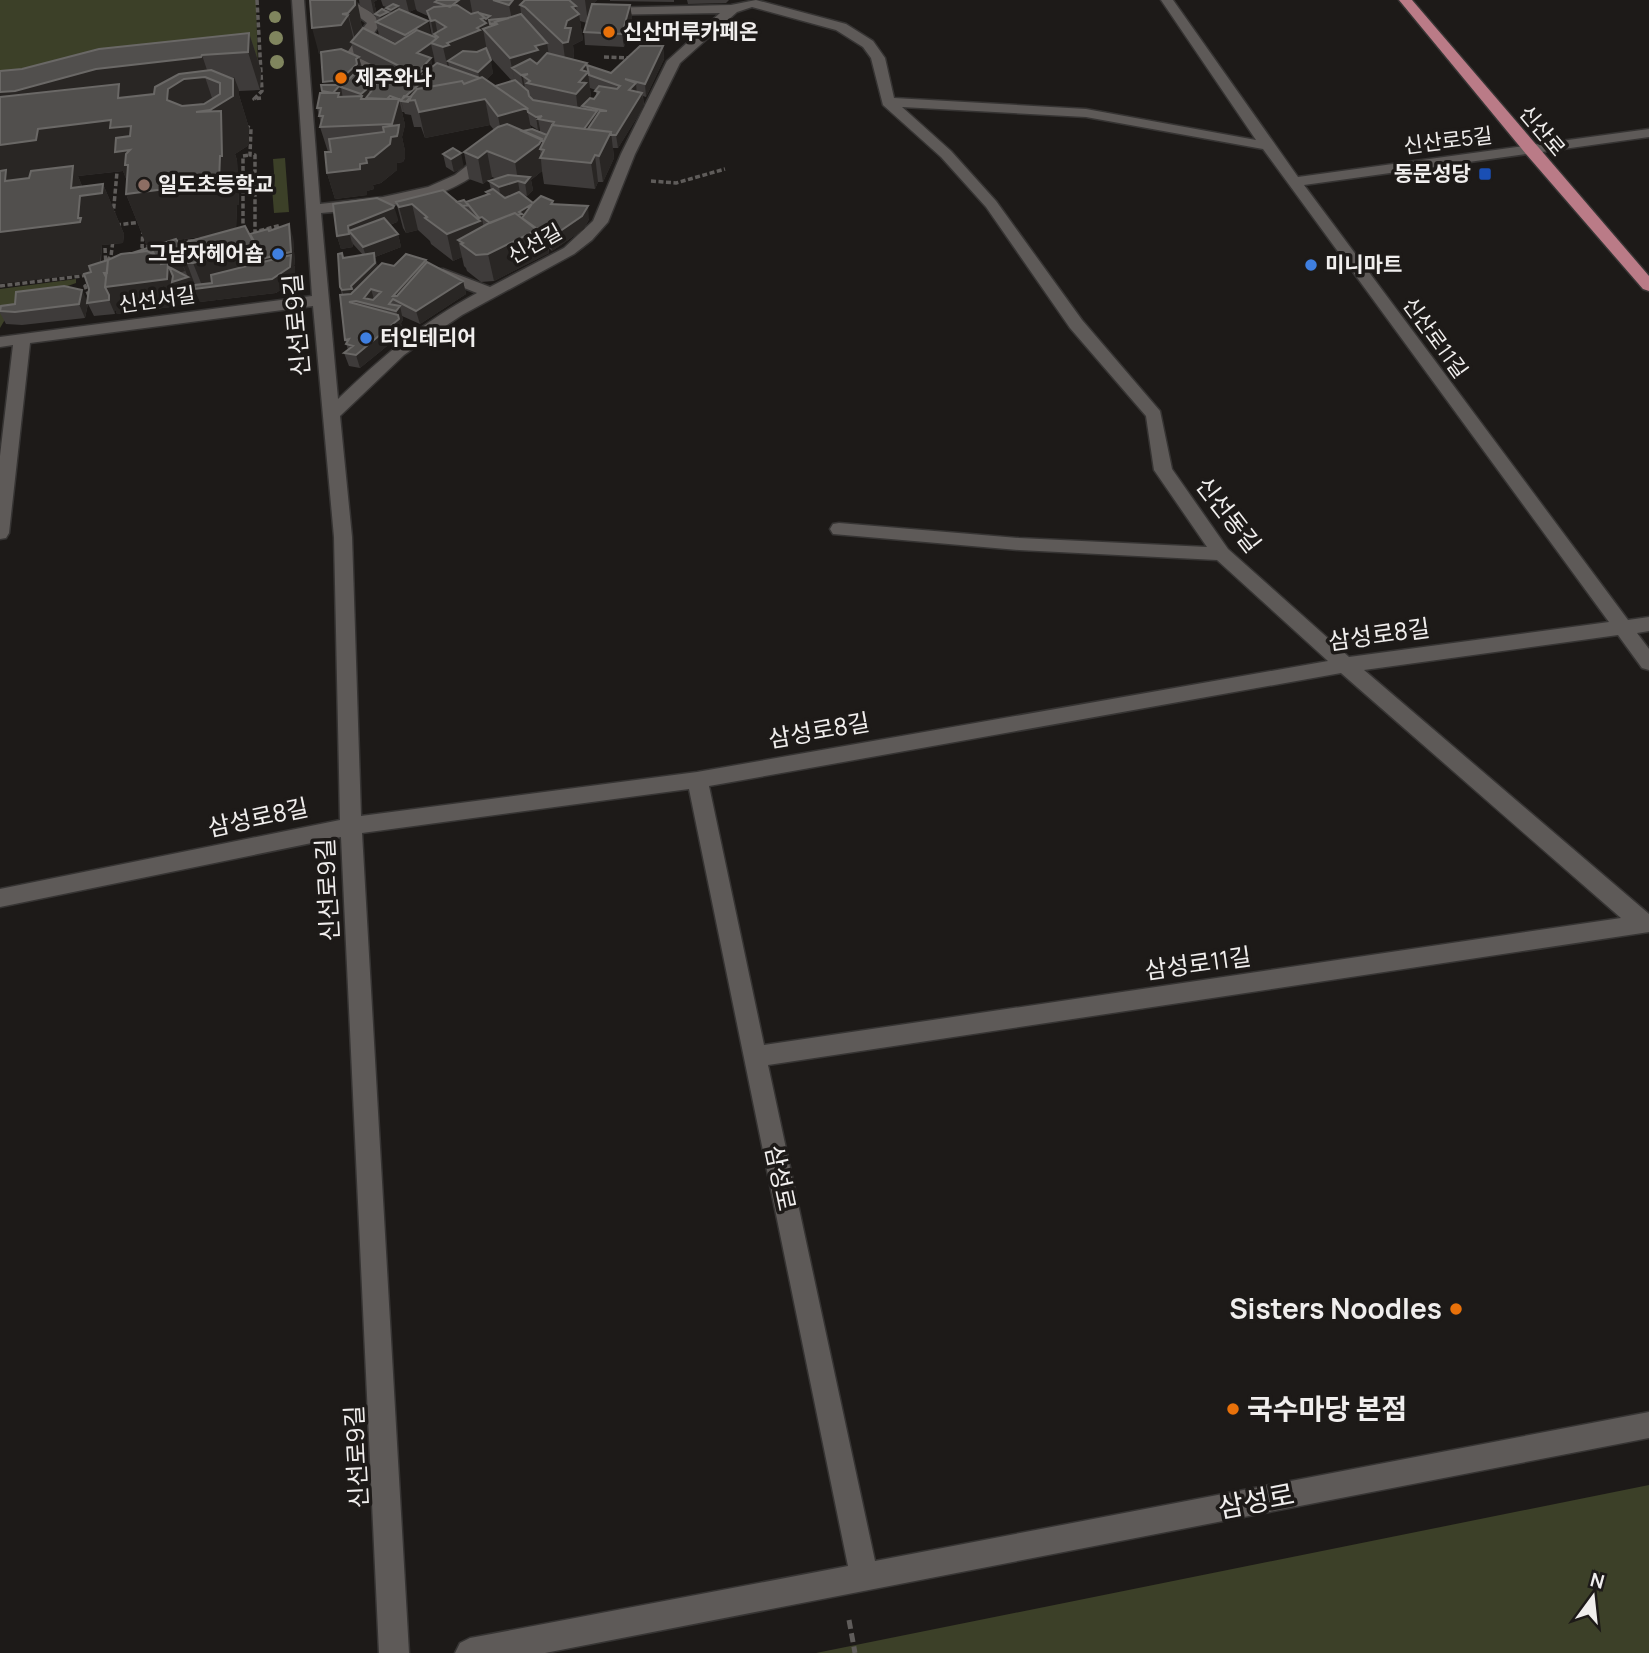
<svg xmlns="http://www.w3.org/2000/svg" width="1649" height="1653" font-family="Manrope,'Noto Sans KR',sans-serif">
<rect width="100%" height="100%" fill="#1d1a18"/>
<path fill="#3c4028" d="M0,0h256l2,71 -258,30z
M285,158l4,54 -15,1 -3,-38 3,-2 -1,-14z
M76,279v4l-63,23 -13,22v-39z
M1649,1485v168h-833z"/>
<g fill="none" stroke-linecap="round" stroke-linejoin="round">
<defs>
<path id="minor" d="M292,0h12l16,204 63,-7 45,-10 27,-12 29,-23 5,-1 7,4c-42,50 -115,52 -175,58l17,186c45,-43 83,-76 139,-106l-46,-18 -2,-3 2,-3h12l47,18 74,-39 29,-27 28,-67 46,-93 53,-48 -123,2v-6l5,-1 129,-3 25,-5 90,24 27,17 12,17 9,40 192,11 170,31 -95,-140h12l125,177 351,-48v8l-345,48 324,435 21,-3v14l-12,2 12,16v21l-7,-2 -24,-33 -254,35 285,244v18l-881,133 107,496 774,-149v26l-1104,215h-90l5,-10 10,-5 378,-72 -159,-777 -327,44 47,820h-30l-38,-816 -341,70v-18l340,-69 -6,-283 -21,-231 -283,37 -21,190 -3,5 -6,1v-83l13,-111 -13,2v-10l312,-41zM752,7l84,23 27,17 8,11 12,47 58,52 45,50 84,121 76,88 8,54 53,77 -188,-9 -180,-15 -6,1 -3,5 3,5 186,16 198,10 111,101 -631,111 -336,44 -9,-279 -12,-121 64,-61 25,-18 33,-22 112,-61 18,-14 16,-18 27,-68 45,-91 57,-51zM902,107l184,10 177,32 346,473 -260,35 -121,-108 -56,-80 -12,-58 -78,-91 -86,-119 -45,-50zM1341,673l280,245 -857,127 -55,-259z
M337,0c19,0 32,8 44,23l-24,34 52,22v6h-10l-53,-23 -3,-8 24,-31z"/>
<path id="major" d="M1399,0h13l237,276v15l-6,-2 -117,-135z"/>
</defs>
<use href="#minor" stroke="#363433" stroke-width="3"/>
<use href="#major" stroke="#363433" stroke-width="3"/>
<path stroke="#5f5c5a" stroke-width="3.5" stroke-dasharray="5 2.5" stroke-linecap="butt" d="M257,0l5,91 -8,8 7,-1
M604,57l27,1
M245,126l6,2 -1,27h5v77l26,-7
M651,181l25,2 49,-14
M113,216l4,-44
M116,225l26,-3
M143,229l-1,18 19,-2
M243,231v-75l7,-1
M173,243l26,-3
M105,248l1,18
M107,261l4,-5 2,-16
M0,286l89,-11
M89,296l-4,-10 8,-3"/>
<path stroke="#5f5c5a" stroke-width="5" stroke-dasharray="9 4.5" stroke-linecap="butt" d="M849,1620l6,33"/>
<use href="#minor" fill="#5e5a58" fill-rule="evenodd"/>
<use href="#major" fill="#ba7b87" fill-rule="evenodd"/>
</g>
<g fill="#80855e">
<circle cx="275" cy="17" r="6"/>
<circle cx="276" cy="38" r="7"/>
<circle cx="277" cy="62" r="7"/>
</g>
<path fill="#3e3b3a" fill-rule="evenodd" d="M310,0l50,15 2,14 33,15 1,-1 -17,-8 -3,-13h1l-2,-8 12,-2 -1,-5 -3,-1 -2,-6h216l-4,4 37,1 2,13 -8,29 -39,-2 -1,-13 3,-9 -7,-2 3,19 -10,5 1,9 -1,6 38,13 52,-27 1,13 -18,38 -3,-1 1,10 -26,42h-5l1,10 -11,24h-5l-3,7 -51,-5 -2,-13 -11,9 2,10 -6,6 -4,-1 10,8 20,-2 1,3 35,15 -5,10 -32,22 -3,-3v5l-55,28 -13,1 -14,-11 -1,-3 -2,-2 -2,-9 -9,4 -22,-17 -1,-3 -12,-11 -12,3 -3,-5 -7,-26h61l9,1 21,-9 -1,-2 5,-2 -2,-9 8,-2 -5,-2 -9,7 -14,-5 -5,-27 30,-22 -4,-5 -65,13 -4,-11h-7l-3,-12 -6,-1 -1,-2h-2l3,13 -3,12 3,14v7l-2,4 -6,1v7l-16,13 -8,2 1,4 -7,2v4l-32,4 -8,-26 1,-21 -8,-25 1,-3 -4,-16 6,-15 -2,-8h3l-3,-31h-2zM416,9l1,2 11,5 4,20 -2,-1 1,-1 -22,-22zM352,45l2,10 -8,-4h2zM489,56l23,25 -17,5 -9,-6 7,-7zM434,57l1,8 -3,2 -1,-8zM359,58l22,11 -3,3 -16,-5zM590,88l6,2v6l-2,3h-3zM530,125l8,5 2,-1v3l-9,-3z
M359,0h18l-3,2 2,9 -2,3 -14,-8z
M610,0h64v2l-64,-1z
M687,0h42l-3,3 -38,1z
M249,33l12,37 -1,20 -21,1v4l10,33v17l-14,9 2,6 2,45h-2l-1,24 16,11 -2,-6 19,-3 24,6 2,28h-1l1,3v12l-19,13 -76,9 -5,-17h-3l2,5 -16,6v10l-61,8 -2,-5v5l-21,2 -6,-12 -3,14 -63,7 -16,-1 -6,-11v-5l87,-6 2,-13 -67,-220zM123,171l4,10 -1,13 20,50 24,-3 -69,21 1,-17 21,-2 1,-9 -21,-50 -21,2 -4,-10zM214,235l-32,13 -5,-8z
M443,154l21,13 -10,5 -8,-5z
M398,219l-1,3 -7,3 8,9 3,13 -26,10 3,10 16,-1 32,-6 1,2 36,19 3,13 -46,30 -18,-8 1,4 -2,3 2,10 -43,35 -11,-2 -5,-13 4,-3 -3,-10 -3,-45 -2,-8 4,-29 19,-3 -10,-11 -1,-3 1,6 -12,2 -4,-13z"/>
<path fill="#292624" d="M355,0h2l3,15 2,16 -7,8 -7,-26z
M371,0h6l-3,2 2,9 -2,3z
M406,0h8l2,9 -7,3z
M459,0h11l3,16 -23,-9z
M513,0h11l1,7 -5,-2 2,15 -8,10 -5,-25z
M585,0h5l2,12 -4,11z
M590,0h7l-6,7z
M630,5l2,13 -8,29 -2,-13z
M398,6l3,13 -7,4 -3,-13z
M576,6l1,9 2,-1 4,26 -10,5 1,9 -3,14 -5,-1 -3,-24 4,-22 5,-14z
M388,12l3,13h-9l-2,-9z
M348,15l6,26 -3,1 1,3 -4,6 -29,3 -7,-26z
M490,16l1,8 4,-1 2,13 -14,-7 4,22 -39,10 2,11 -1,1 -6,-26 4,-4 30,-15 4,-9z
M435,20l5,26 -2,-9 -4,-3 3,11 -2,-4 -4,-20z
M428,21l3,13 -23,14 -3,-13z
M249,33l12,37 -1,20 -12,-38z
M547,43l4,25 -28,8 4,25h-1l-5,-26 -9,-7 3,16 -5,-26 25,-12z
M431,44l3,13 -3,2 2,12 -10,3 3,20 -11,6 -14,1 3,12 -3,-13 12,-23 6,-4 -2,-20z
M663,46l1,13 -18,38 -1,-13z
M202,55l8,24 -5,-2 10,30 19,-30 5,13v5l10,33v17l-14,9 2,6 2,45h-2l-1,27 -90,12 -20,-50h6l-9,-23 -45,5 8,19 17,-11 21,50 -1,9 -21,2 -2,17 2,10 -102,12v-139l38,-16 83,-23 -121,27v-41l96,-23z
M359,57l3,14 -21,16 2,12 -2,2 -8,-8 -7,-1 -3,-10z
M491,60l2,13 -9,9 1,17 5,26 -65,13 -6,-26 61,-30 -2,-10z
M587,63l4,35 -9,10v-2l1,10 -4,4 -3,-26 5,-24z
M636,83l1,13 -8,-6z
M368,88l3,10h-5l2,6v21l-7,-31z
M642,93l2,13 -26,42 -2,-13z
M399,99l6,26 -3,12 3,14v7l-2,4 -6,1v7l-16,13 -8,2 1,4 -7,2v4l-32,4 -8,-26 33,-9 31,-27 4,-1 -3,-12z
M527,108l5,26 -29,8 -5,-26z
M597,111l2,14 -18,7z
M542,116l-4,3 2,10 -2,1 -2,-13z
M611,132l3,26 -11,24 -4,-26z
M542,139l1,11 -3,-1 2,22 -11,9 2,10 -6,6 -2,-13 -7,-2 -3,-19z
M487,151l5,26 -9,7 -5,-26z
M461,153l3,14 -10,5 -3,-13z
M595,155l3,27 -3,7 -4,-26z
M518,181l2,13 -19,6 -2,-13z
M412,204l6,26 -12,3 -7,-26z
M532,204l2,13 -35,23 20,-28z
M394,206l4,13 -1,3 -42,16 -6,-7 4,16 -12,2 -4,-13 11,-10z
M588,206l1,13 -5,10 -32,22 -2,-13z
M482,217l2,14 -21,12 -5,-3 4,17 -9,4 -6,-27 32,-13v-3z
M289,224l4,13 2,28h-1l1,3v12l-19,13 -76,9 -6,-13 9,-1 -10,-25 66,-17 9,27 2,-1 -5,-14z
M537,230l2,13 8,-4 2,14 -55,28 -6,-27z
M398,234l3,13 -26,10 3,10 -23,32 5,15 -14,-10 -4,-14 9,-4 16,-26 -4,-13z
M153,252l8,20 -2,-12 4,-1 4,10 -2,-7 15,-4 5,13 -13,4 16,2 -8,-19h5l10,27h-3l2,5 -16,6v10l-61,8 -2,-5v5l-6,-14 -4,-13 -1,-14z
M426,260l4,14 -28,30 -9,-8z
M463,281l3,13 -46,30 -4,-13z
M371,289l4,14 -11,-5z
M82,290l6,13 -3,15 -6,-14z
M400,306l3,14 -2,3 2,10 -43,35 -4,-13 43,-35 -3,-9z"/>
<path fill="#514f4d" stroke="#6a6866" stroke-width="2" fill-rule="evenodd" d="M310,0h45v5l-7,8 -6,1 6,1 -7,10 -29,3z
M438,0h21l-9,7 -15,-5z
M493,0h20l-4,5z
M525,0h44l7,6 -4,1 7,7 -12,7 -2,7h6l-3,14 -5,1 -38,-36 -5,-2z
M393,4l5,2 -7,4 -5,-2z
M592,4l38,1 -8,29 -38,-2z
M457,5l14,9 7,-2 7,6 -4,1 5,4 -9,5 3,2 -33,13 2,2 -6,2 -12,-4 7,-6 -4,-3 12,-7 -11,-7 -4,1 -4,-10 7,-4z
M382,9l6,3 -8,4 -5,-2z
M399,9l29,12 -23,14 -29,-13z
M479,13l11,3 -4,3 -1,-1z
M521,14l26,29 -12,3 3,4 -28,8 -27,-29 14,-5 -2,-2z
M509,18l-14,4 1,1 -6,1 -1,-4z
M363,28l32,16 22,-14 18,7 1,2 -5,4 -14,10 14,5 -12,13h3l-9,6 10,4 -22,19 -11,-4 -3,3 -21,-1 7,-9 -5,-1 -7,6 -20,-7 20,-20 17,5 6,-5 7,2 -20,19 24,-19 15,6 8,-4 -13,-2 -54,-27z
M249,33l-1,19 -46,3 -1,2 -105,12 -81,22 -15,1v-21l22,-2 77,-20z
M640,46h23l-18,38 -20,-5 11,4 -7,7 13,3 -26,42h-5v-3l-23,-3 12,-18h7l-25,-5 8,-8 4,1 5,-7 -4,-1 4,-5 18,3 3,-3 -31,-11 -2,-10 24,8z
M486,48l5,12 -13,12 -30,-11 15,-10 14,1z
M341,49l18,8 -3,2 1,5 -17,16 -17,2 -2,-30z
M547,53l40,10 -6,7 7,2 -9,10 7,1 -10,11 -49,-11 3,-2 -7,-5 5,-2 -7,1 -9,-7 18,-9 7,5z
M437,63l43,15 -16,6 -2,-3 -38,7 10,-10 -11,-4z
M211,70l22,9v17l-23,14 -14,2 25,-1 1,45h-2l-1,26 -93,12 2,-29h-3l1,-11 4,-4 -15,2 1,-14 14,-2 1,-10 -21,2 1,-8 -73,9 -2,11 -36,5v-48l119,-13 -1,14 36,-4 1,-7 24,-13zM205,77l15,6v11l-16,10 -22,2 -15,-6 1,-11 16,-10z
M482,77l45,31 -29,8 -13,-17 -66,13 -4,-12 -8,1 10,-12 45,-8 2,3z
M515,80l13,11 1,5 4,4 64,11 -13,18 -32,-4v1l2,-4 -16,-3 4,-3 -6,1 -8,-5 -1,-4 -32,-22z
M321,85h19l-7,8 -11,-2z
M320,93h19l-1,4 24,-1 -1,3h38l-7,25 -72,3 3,-11h-4l2,-8h-4z
M404,96l7,1 -3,5 -7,-1z
M507,124l35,15 -3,5 -24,18 -28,-11 -9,7 -14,-6 34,-25z
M399,125l-1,7 -1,4 -6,1 -1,7 -16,13 -8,1 1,5 -7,1v5l-33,4 -2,-21h6l-2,-13 55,-7 -1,-5z
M552,125l59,7 -12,24 -4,-1 -4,8 -51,-5 4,-8 -4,-1z
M532,129l15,6 -3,6 -22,-10z
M453,148l8,5 -10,6 -8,-5z
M73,166l-2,22 32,-4 -1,9 -22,3 -2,22h3l-1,4 -80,10v-61l6,-1 -1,11 24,-3 2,-7z
M508,175l22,2 -5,6 -7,-2 -19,6 -10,-6z
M493,189l12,9 14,-6 14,11 8,-7 12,5 -2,3 37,2 -6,10 -32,22 -28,-20 10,-14 -13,8 3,2 -4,1 -3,-2 -25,10 -8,-6 -3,1 -13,-16 23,-8 -3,-2z
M443,190l37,31 -33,13 -22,-16 2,-1 -15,-13 -13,3 -3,-5z
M377,198l17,8 -1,2 -45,18 1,8 -12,2 -4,-32z
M464,200l4,5 -5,1 -6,-4z
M515,213l22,17 -49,24 -12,1 -15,-11 2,-1 -5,-3 31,-17z
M384,218l14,16 -35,13 -14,-16z
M289,224l2,28 -26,6 -8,-16 -2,1 -5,-9 18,-5 1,2z
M245,226l9,17 3,-1 2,4 -66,17h-6l-2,-5 -4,1 -5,-10 9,-2 -2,-4z
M537,232l10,7 -8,4v-4h1l-2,-1z
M176,239l6,9 -6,1 4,9 -15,4 -3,-4 -5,1 -4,-7 -2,1 -4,-2 -15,2z
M147,251l6,3v5l9,-1 -1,6 7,-1 -1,16 -62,8 3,-27 13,-6z
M342,253l1,5 31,-5 1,10 -24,23 1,3 -10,1 -2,-3 -2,-33z
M406,254l20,6 -33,36h4l30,-34 36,19 -47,30 -23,-12 -4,5 11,2 -4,5 -40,-10 -7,1 49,13 1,4 -43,36 -12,-2 9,-7 -7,-2 3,-5 -4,1 -5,-45 11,-1 31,-31 12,3zM371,289l10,3 -8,8 -9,-2z
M291,255l-1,12 -18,12 -78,10 1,-4 17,-2 -1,-8z
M108,260l-1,13h-3l2,4 -1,10 4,8v5l-22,3 2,-14 -5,-15 7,-2 -2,-6z
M169,267l19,10 -16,5 1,-6z
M64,286l18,4 -3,14 -64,8 -15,-1 1,-5 14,-2 1,-12z"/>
<g fill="#e8710a" stroke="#1d1a18" stroke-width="2.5">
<circle cx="609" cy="32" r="7"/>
<circle cx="341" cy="78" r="7"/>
<circle cx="1456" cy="1309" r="7"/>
<circle cx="1233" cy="1409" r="7"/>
</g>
<rect fill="#1a4fb4" stroke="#1d1a18" stroke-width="2.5" x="1478" y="167" width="14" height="14" rx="3.5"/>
<circle fill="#8d6e63" stroke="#1d1a18" stroke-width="2.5" cx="144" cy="185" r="7"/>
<g fill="#3f7fe0" stroke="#1d1a18" stroke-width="2.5">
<circle cx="278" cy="254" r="7"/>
<circle cx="1311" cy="265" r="7"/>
<circle cx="366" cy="338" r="7"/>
</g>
<g text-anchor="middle" stroke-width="7" stroke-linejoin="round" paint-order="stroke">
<g font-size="21" font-weight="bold" fill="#f0eeed" stroke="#1d1a18" text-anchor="start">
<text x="623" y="39">신산머루카페온</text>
<text x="355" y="85">제주와나</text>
<text x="1471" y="181" text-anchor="end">동문성당</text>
<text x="158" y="192">일도초등학교</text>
<text x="264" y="261" text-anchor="end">그남자헤어숍</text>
<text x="1325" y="272">미니마트</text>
<text x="380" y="345">터인테리어</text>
</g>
<g font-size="21" fill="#f0eeed" stroke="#1d1a18">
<text transform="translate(1542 131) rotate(50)" y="7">신산로</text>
<text transform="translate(1448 141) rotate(-7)" y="7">신산로5길</text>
<text transform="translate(535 244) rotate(-29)" y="7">신선길</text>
<text transform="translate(157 300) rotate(-8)" y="7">신선서길</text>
<text transform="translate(1435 338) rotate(54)" y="7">신산로11길</text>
</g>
<g font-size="24" fill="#f0eeed" stroke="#1d1a18">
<text transform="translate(297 325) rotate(-95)" y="8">신선로9길</text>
<text transform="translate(1228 515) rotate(52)" y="8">신선동길</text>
<text transform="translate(1379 635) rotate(-8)" y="8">삼성로8길</text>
<text transform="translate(819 731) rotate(-10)" y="8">삼성로8길</text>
<text transform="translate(258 818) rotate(-12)" y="8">삼성로8길</text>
<text transform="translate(328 890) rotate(-93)" y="8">신선로9길</text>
<text transform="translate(1198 964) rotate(-8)" y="8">삼성로11길</text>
<text transform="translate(780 1178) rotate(78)" y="8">삼성로</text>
<text transform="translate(357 1457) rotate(-93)" y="8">신선로9길</text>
</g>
<g font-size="28" font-weight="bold" fill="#f0eeed" stroke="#1d1a18" text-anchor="end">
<text x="1442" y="1319">Sisters Noodles</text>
<text x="1247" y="1419" text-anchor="start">국수마당 본점</text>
</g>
<g font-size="28" fill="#f0eeed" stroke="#1d1a18">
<text transform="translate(1256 1501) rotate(-11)" y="10">삼성로</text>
</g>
</g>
<g transform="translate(1593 1597) rotate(15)" stroke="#1d1a18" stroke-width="5" paint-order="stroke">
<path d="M0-5L12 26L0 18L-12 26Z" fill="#f0eeed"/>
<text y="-10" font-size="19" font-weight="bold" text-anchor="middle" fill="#f0eeed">N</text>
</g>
</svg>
